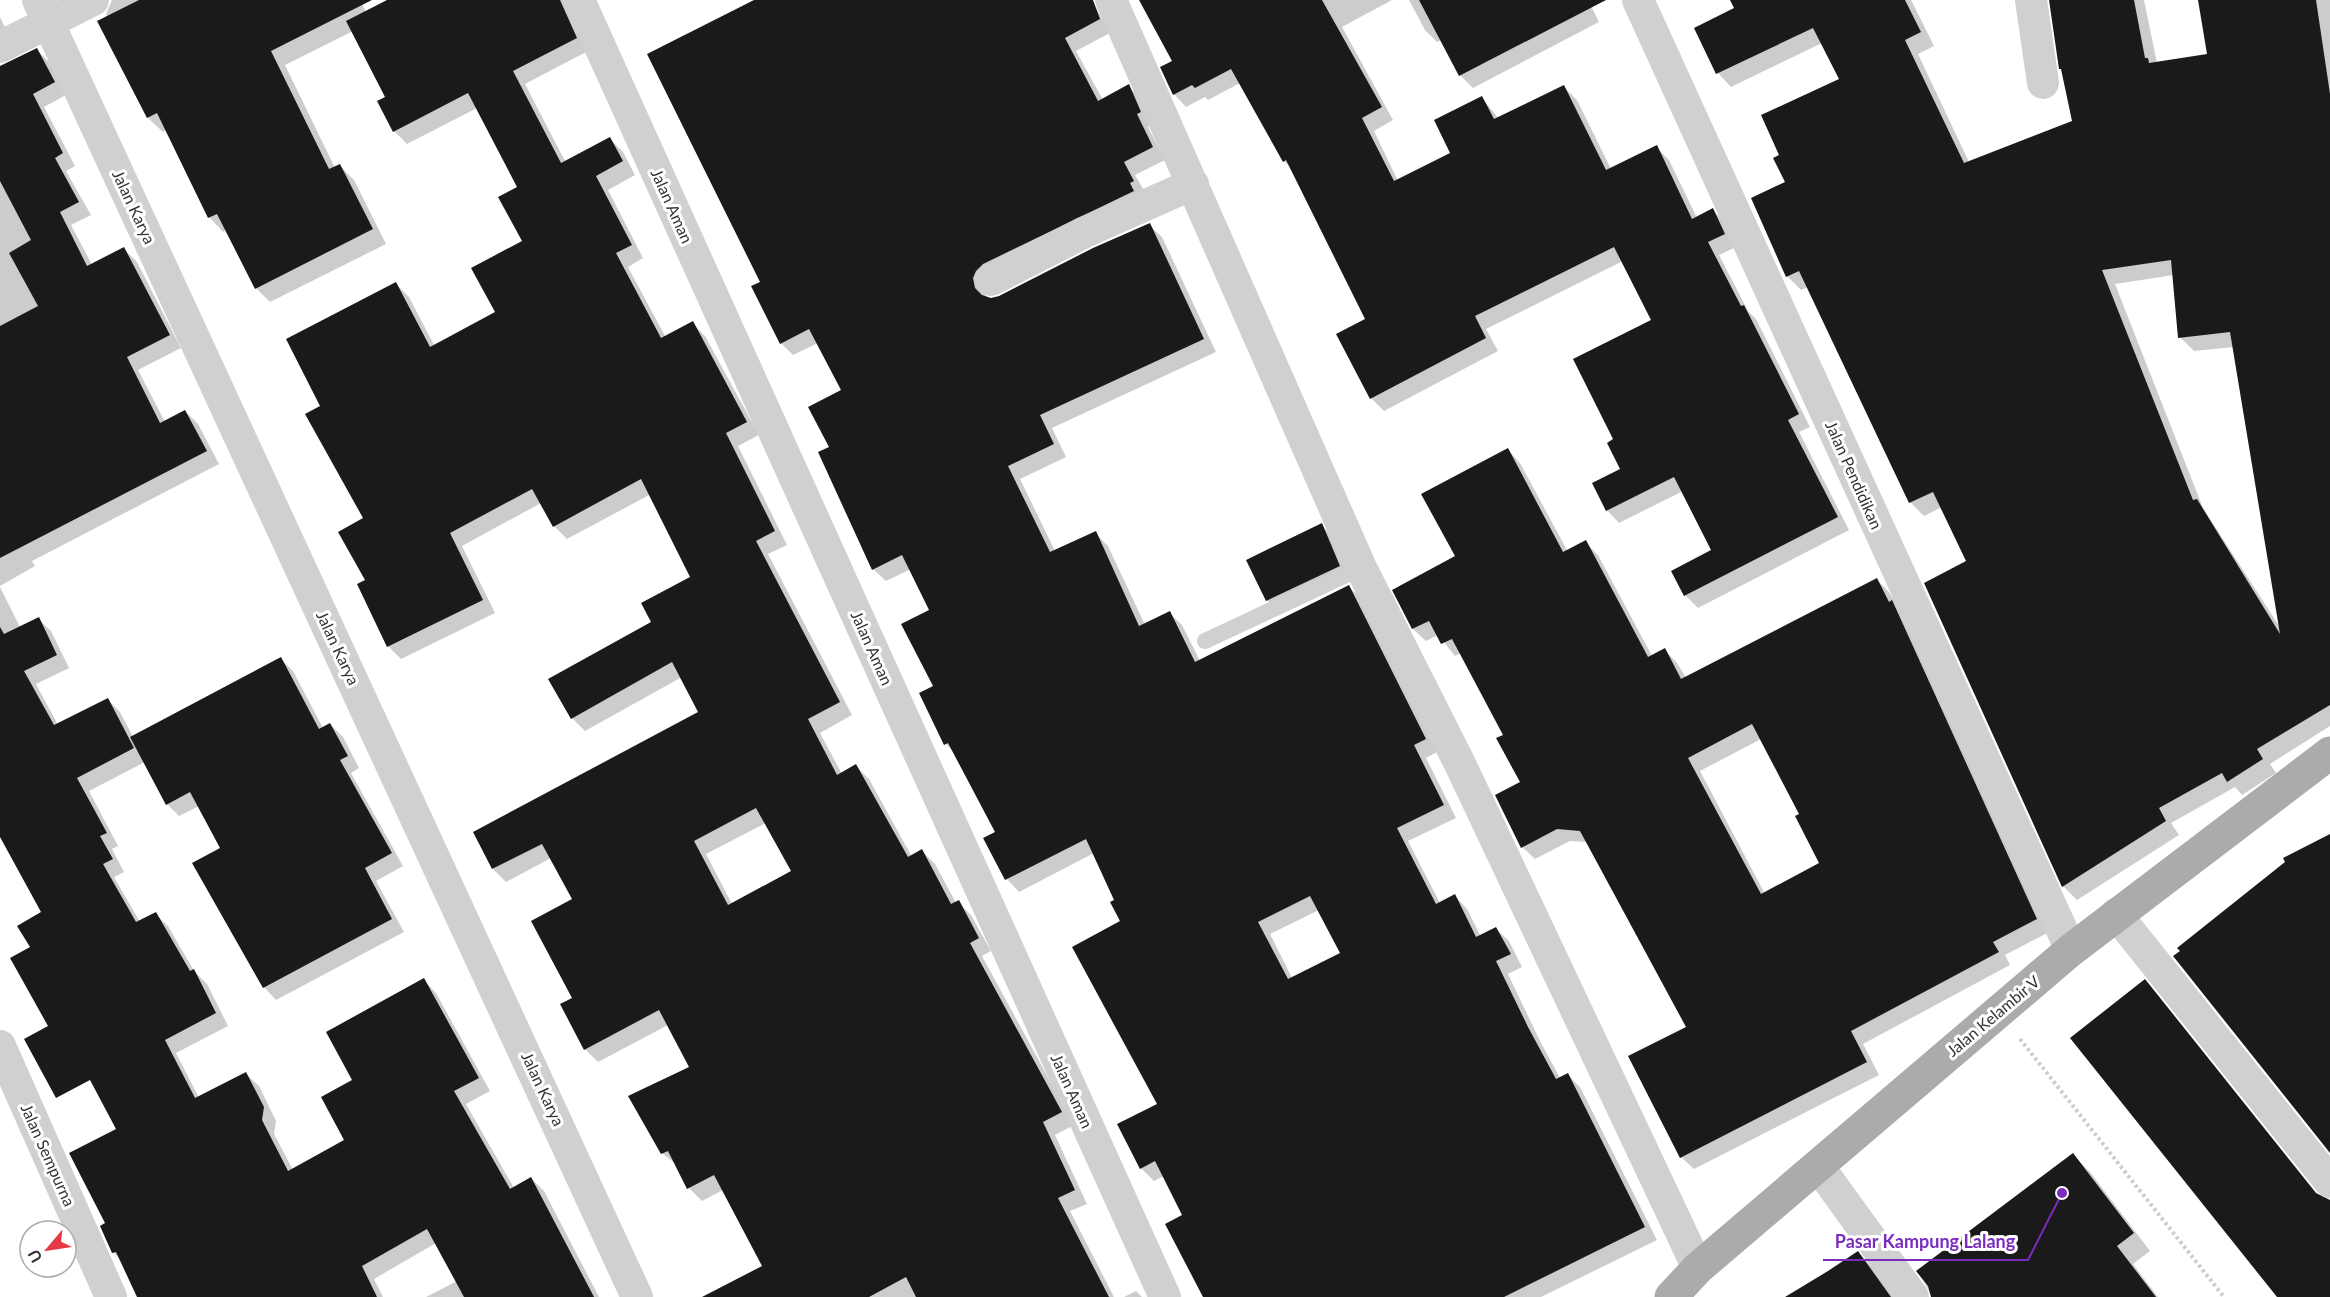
<svg xmlns="http://www.w3.org/2000/svg" width="2330" height="1297" font-family="Lato,sans-serif">
<rect width="100%" height="100%" fill="#fff"/>
<path fill="#0003" fill-rule="evenodd" d="M112,0h248l6,12 24,-12h173l25,51 -63,33 41,79 44,-24 13,13 12,23 -27,15 35,68 -15,9 38,71 26,-15 13,13 54,99 -21,11 49,99 -19,9 84,161 -32,18 22,41 14,-8 13,13 43,78 10,-6 13,13 21,39 2,-1 13,13 20,36 -9,5 92,169 -19,10 32,69 -17,7 44,86h-398l48,-31 -41,-76 -21,11 -13,-13 -12,-23 -15,-12 29,-86 -23,-42 -70,37 -13,-13 -11,-51v-98l-23,-42 -45,24 -13,-13 207,-157 -18,-35 -97,54 -13,-13 120,-140 -41,-84 -84,45 -13,-13 -13,-23 -79,43 33,67 -94,46 -13,-13 -21,-65 -2,-62 -43,-112 74,-123 13,13 26,50 62,-34 27,-71 -5,-54 -42,-80 -70,36 -13,-13 -7,-34 -34,-66 -68,34 50,103 5,-2 14,14 32,64 -116,58 -14,-14 -30,-58 -3,2 -14,-15 -42,-87 -4,2 -15,-14 -49,-96 9,-5 -2,-3zM766,823l27,49 -61,32 -26,-50z
M757,0h333l5,6 15,27 -34,18 27,49 25,-14 13,13 11,26 -4,2 17,33 -30,15 11,19 -161,98 1,6h13l150,-73 13,12 54,115 -164,76 14,29 -46,22 35,72 40,-18 13,13 37,79 24,-12 13,12 18,36 149,-74 13,12 75,153 -11,6 30,60 -48,23 32,62 15,-7 12,13 14,28 15,-8 13,12 13,26 -14,7 32,67 20,37 8,-3 12,12 77,153 -116,57h-336l-21,-82 -20,-39 -10,5 -13,-13 18,-63 -44,-204 -21,-48 -75,39 -12,-13 -22,-40 12,-6 -41,-79 -10,-10 -10,-58 -5,-75 -20,-42 -25,12 -13,-12 -42,-121 12,-57 -25,-48 -25,12 -12,-12 -19,-61zM1319,910l23,43 -50,25 -22,-44z
M1140,0h252l-50,27 51,93 -19,11 24,50 54,-27 30,-56 17,21 65,-32 13,13 34,69 45,-22 13,13 28,58 16,-8 12,13 11,24 -17,8 29,56 8,8 54,108 -11,5 50,98 -151,78 -13,-13 28,-44 -30,-60 -64,32 -12,-13 15,-40 -7,-30 38,-119 -30,-60 -137,68 12,22 -114,60 -13,-13 -33,-63 29,-15 -73,-149 -10,-10 -44,-78 -32,17 -3,-3 -19,10 -12,-13v-32z
M1409,0h179l11,22 -126,66 -13,-13 -18,-35 -5,2 -12,-12z
M1732,0h179l23,46 -16,8 51,108 105,-40 -23,-122h93l13,63 51,-8 -9,-55h131v726l-60,38 6,9 -34,22 -7,-8 -64,36 8,12 -102,65 -14,-14 -137,-302 42,-22 -26,-55 -18,9 -14,-14 -102,-215 -7,3 -14,-14v-93l-6,-27 60,-76 -19,-37 -91,44 -13,-14 18,-64zM2174,275l6,62 14,14 40,-4 47,282 -78,-121 -88,-224z
M0,17l11,23 -11,8z
M37,50l13,13 16,32 -22,12 31,59 -9,5 25,44 -20,10 21,40 32,-16 13,13 44,86 -43,22 27,52 20,-11 13,13 21,40 -187,97 3,5 -35,20v-520z
M1508,450l12,13 48,89 17,-10 13,13 54,101 13,-6 12,13 9,15 190,-99 13,13 15,23 145,317 -44,23 5,10 -147,79 16,31 -185,94 -13,-12 7,-130 -100,-185 -18,-1 -35,18 -13,-12v-65l-17,-47 -44,-82 -6,3 -17,-21 -12,6 -13,-12 -19,-38 63,-34zM1761,739l40,76 20,49 -56,30 -65,-123z
M1321,525l11,11 18,41 -72,34 -11,-11z
M0,587l20,40 18,-8 13,12 18,37 -33,16 22,41 50,-25 12,12 13,25 148,-78 12,12 30,57 7,-4 13,13 16,31 -8,5 52,93 -27,15 28,51 -128,68 -12,-13 -42,-139 -23,-42 -20,10 -12,-12 -22,-42 -56,29 29,55 -6,3 12,23 -10,5 26,45 15,-8 13,12 26,45 13,13 21,42 -52,27 23,45 47,-24 13,12 17,35 -2,13 19,36 53,-29 8,-60 70,-101 12,13 54,98 -24,13 48,84 17,-10 13,13 55,106h-173l31,-16 -21,-38 -62,36 9,18h-244l-17,-36 -9,-9 -6,-28 11,-94 -36,-69 -50,-114 11,-34 -43,-79z
M2145,981l176,218 9,2v96h-51z
M2073,1155l17,17 60,79 -17,13 25,33h-226l-14,-26z
M1858,1253l17,17 19,27h-106z
M1136,1291l6,6h-18z"/>
<path fill="#1a1a1a" fill-rule="evenodd" d="M139,0h233l-101,51 58,118 11,-5 33,65 -118,60 -38,-75 -9,4 -51,-105 -10,5 -50,-97z
M387,0h173l17,38 -64,33 48,92 49,-26 13,24 -27,15 36,69 -16,8 45,85 32,-17 54,101 -21,11 49,98 -19,10 84,161 -32,17 29,56 19,-11 52,93 14,-8 29,55 8,-4 20,38 -9,5 92,169 -19,10 32,68 -17,8 51,99h-193l-10,-20 -37,20h-167l60,-31 -48,-91 -27,14 -19,-38 -7,3 -33,-58 61,-29 -30,-57 -75,40 -24,-46 12,-6 -41,-77 41,-22 -30,-55 -50,25 -19,-37 225,-120 -26,-50 -101,57 -23,-40 103,-57 -10,-19 49,-26 -49,-98 -88,48 -21,-38 -82,44 33,67 -96,47 -30,-63 8,-4 -27,-48 25,-14 -58,-104 15,-8 -34,-67 110,-57 34,65 65,-35 -24,-44 51,-27 -24,-44 19,-10 -49,-94 -75,39 -16,-31 8,-4 -39,-76zM756,808l35,63 -63,34 -34,-64z
M754,0h339l7,19 -35,19 33,63 31,-17 12,28 -4,2 16,33 -29,15 10,19 -4,2 4,8 -151,73 -7,7 -3,7 2,10 7,7 9,3 8,-2 94,-48 57,-25 54,116 -164,76 14,29 -46,22 42,86 46,-21 43,95 31,-15 25,51 154,-77 77,154 -12,6 30,60 -47,23 39,76 19,-10 21,43 20,-10 15,27 -15,7 32,66 28,52 12,-6 77,154 -141,70h-301l-38,-73 17,-9 -27,-54 -15,8 -23,-45 40,-20 -85,-157 48,-26 -10,-19 4,-2 -28,-61 -81,41 -22,-42 12,-6 -47,-89 -4,2 -25,-52 14,-7 -32,-62 28,-14 -27,-55 -30,15 -54,-118 11,-5 -21,-40 33,-17 -32,-61 -29,15 -29,-58 9,-4 -113,-228zM1310,896l30,57 -52,26 -30,-57z
M1139,0h183l60,107 -20,11 32,63 56,-28 -16,-33 48,-24 12,23 70,-34 42,85 51,-25 35,74 21,-11 12,26 -17,8 33,64 3,-1 55,109 -11,6 50,97 -154,79 -13,-25 40,-21 -37,-73 -68,34 -14,-28 28,-14 -13,-26 6,-4 -40,-80 78,-39 -37,-73 -139,69 11,22 -116,61 -34,-65 29,-15 -79,-159 -3,2 -52,-93 -36,19 -3,-3 -19,10 -13,-28 12,-6z
M1419,0h187l-147,76z
M1730,0h175l16,32 -16,8 59,123 108,-42 -11,-52h-2l-10,-69h85l11,58h3l1,5 58,-9 -9,-54h118l14,94v611l-73,44 6,10 -36,23 -5,-9 -63,35 7,13 -104,66 -138,-304 42,-22 -33,-69 -24,11 -110,-232 -13,6 -35,-79 34,-16 -12,-24 6,-3 -18,-40 78,-36 -26,-51 -97,46 -22,-46 40,-20zM2171,260l7,78 52,-6 50,302 -83,-135 -4,1 -91,-230z
M37,48l18,34 -22,12 30,59 -8,5 24,44 -19,10 27,54 37,-19 46,88 -43,22 33,66 25,-13 22,41 -207,107v-232l38,-20 -29,-53 22,-13 -31,-59v-115z
M1508,448l55,104 23,-12 62,117 17,-9 16,31 196,-101 12,24 3,-2 145,319 -44,23 6,10 -148,79 16,31 -187,96 -52,-102 58,-29 -106,-196 -23,-2 -36,19 -26,-53 25,-13 -24,-44 7,-3 -51,-96 -11,5 -12,-23 -17,8 -20,-39 63,-34 -34,-62zM1752,724l47,90 -4,2 24,47 -58,31 -73,-136z
M1322,523l18,43 -74,35 -20,-41z
M39,617l18,38 -33,16 30,54 54,-27 26,50 -57,30 30,55 -7,3 13,23 -10,5 33,58 20,-10 34,59 4,-2 22,44 -51,27 30,58 51,-26 18,35 -2,13 26,51 56,-31 -23,-43 31,-17 -26,-48 98,-54 55,100 -25,13 56,98 21,-12 63,120h-130l-37,-68 -65,37 15,31h-240l-21,-45 -4,1 -12,-27 5,-3 -36,-70 47,-24 -26,-49 -34,18 -32,-59 24,-13 -38,-68 20,-11 -13,-21 24,-14 -41,-75v-210l4,7z
M281,657l38,72 11,-6 18,33 -8,4 52,93 -27,15 27,51 -129,69 -71,-125 28,-15 -30,-56 -24,13 -36,-68z
M2330,834v319l-157,-197 7,-5 -3,-3 108,-86 -2,-4z
M2145,979l171,214 14,7v97h-53l-207,-259z
M2073,1153l61,80 -17,13 39,51h-225l-3,-11 -12,-15z
M1858,1251l33,46h-106l43,-26z"/>
<g fill="none" stroke-linecap="round" stroke-linejoin="round">
<path stroke="#cdcdcd" stroke-width="4" stroke-dasharray="3 3" stroke-linecap="butt" d="M2020,1039l204,258"/>
<path stroke="#d0d0d0" stroke-width="16" d="M1205,641l156,-73"/>
<path stroke="#d0d0d0" stroke-width="32" d="M38,0l599,1297
M579,0l586,1297
M1111,0l250,568 99,196 238,504
M1638,0l433,950
M2031,0l12,83
M0,47l93,-47
M991,280l94,-48 108,-48
M2116,914l214,268
M0,1046l111,251
M1818,1166l95,131"/>
<path stroke="#ababab" stroke-width="33" d="M1671,1297l27,-29 373,-318 259,-197"/>
</g>
<g text-anchor="middle" stroke-width="6" stroke-linejoin="round" paint-order="stroke">
<g font-size="16" fill="#333" stroke="#fff">
<text transform="translate(672 206) rotate(66)" y="6">Jalan Aman</text>
<text transform="translate(134 207) rotate(65)" y="6">Jalan Karya</text>
<text transform="translate(1854 475) rotate(66)" y="6">Jalan Pendidikan</text>
<text transform="translate(338 648) rotate(65)" y="6">Jalan Karya</text>
<text transform="translate(872 648) rotate(66)" y="6">Jalan Aman</text>
<text transform="translate(1993 1016) rotate(-40)" y="6">Jalan Kelambir V</text>
<text transform="translate(543 1089) rotate(65)" y="6">Jalan Karya</text>
<text transform="translate(1072 1091) rotate(66)" y="6">Jalan Aman</text>
<text transform="translate(48 1155) rotate(66)" y="6">Jalan Sempurna</text>
</g>
</g>
<path fill="none" stroke="#7b2cbf" stroke-width="2" d="M2062 1193L2028 1260H1823"/>
<circle fill="#7b2cbf" stroke="#fff" stroke-width="2" cx="2062" cy="1193" r="6"/>
<g font-size="18" text-anchor="middle" font-weight="bold" fill="#7b2cbf" stroke="#fff" stroke-width="6" stroke-linejoin="round" paint-order="stroke">
<text x="1925" y="1248">Pasar Kampung Lalang</text>
</g>
<g transform="translate(48 1249) rotate(241)"><circle r="28" fill="#ffffff" stroke="#adadad" stroke-width="1.5"/>
<path d="M0-4.5L10 22L0 15L-10 22Z" fill="#e63946"/>
<text y="-9" font-size="16" font-weight="bold" text-anchor="middle" fill="#333333">U</text>
</g>
</svg>
